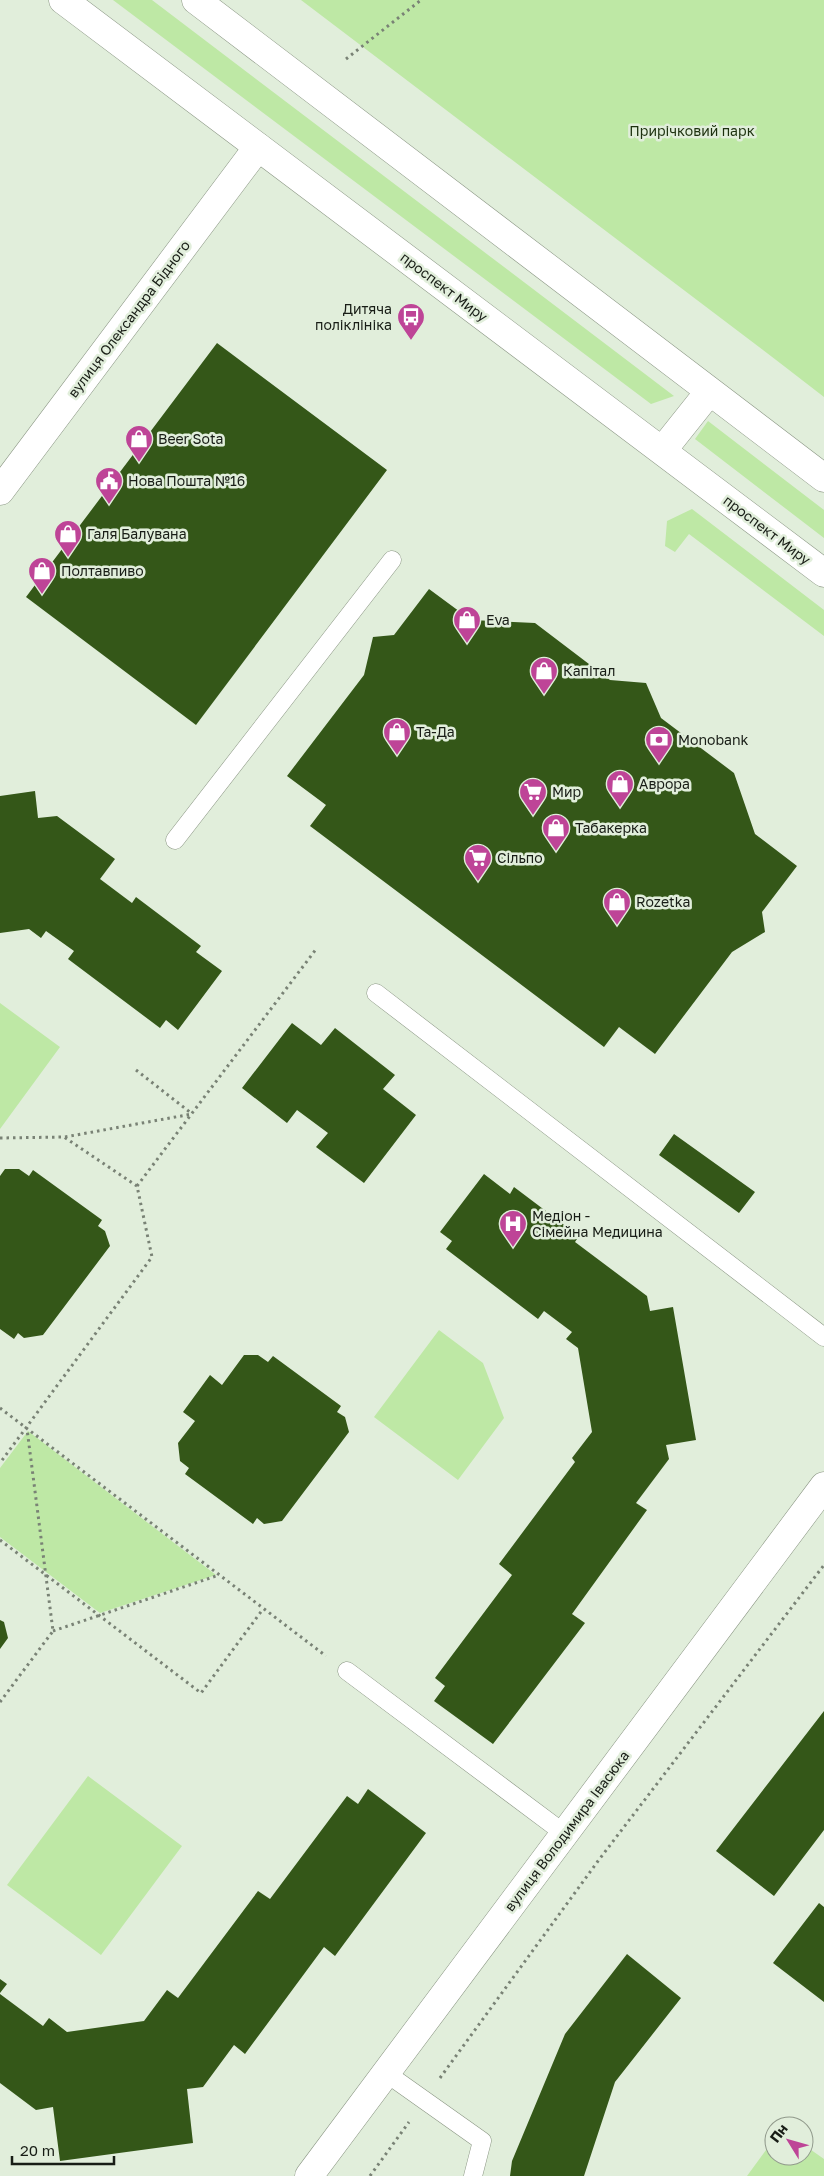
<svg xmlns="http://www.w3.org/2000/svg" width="824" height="2176" font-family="'Golos Text',sans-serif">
<rect width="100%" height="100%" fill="#e1eedb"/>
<path fill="#bee8a5" d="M113,0h39l522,396 -23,8z
M301,0h523v397l-44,-34z
M708,421l116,89v28l-129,-99z
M692,509l132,101v26l-135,-102 -14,18 -10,-6 2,-25z
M0,1003l60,44 -60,82z
M439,1330l44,33 21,55 -46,62 -84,-63z
M28,1431l188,144 -116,38 -100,-76v-69z
M88,1776l94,70 -81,109 -94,-70z
M774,2139v17h30v-11l20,14v17h-77z"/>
<path fill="#345718" d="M217,343l170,127 -191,255 -170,-128z
M429,589l42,31 64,3 75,57 36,3 15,35 73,55 21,61 42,32 -35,46 3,20 -33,20 -77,102 -36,-27 -15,20 -294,-221 16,-21 -39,-29 77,-101 9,-38 21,-2z
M35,791l3,27 19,-2 58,43 -15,20 32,24 4,-6 65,49 -5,6 26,19 -44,59 -12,-10 -6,8 -92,-69 6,-8 -28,-20 -5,7 -12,-9 -29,4v-137z
M292,1023l29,22 14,-17 60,47 -12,14 33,26 -52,68 -48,-36 12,-14 -31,-23 -10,13 -45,-35z
M674,1134l81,58 -16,21 -80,-58z
M5,1169h14l10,7 4,-6 69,50 -4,6 7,5 5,15 -67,89 -19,3 -6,-5 -4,6 -14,-10v-153z
M484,1174l26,20 4,-7 65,49 -4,6 72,54 3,15 23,-4 23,133 -30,5 3,14 -33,44 11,7 -75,104 13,9 -92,121 -59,-43 11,-15 -10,-8 77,-103 -13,-11 76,-102 -3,-4 20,-26 -14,-84 -12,-9 6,-7 -28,-21 -6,8 -92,-70 6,-8 -12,-9z
M244,1355h14l10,7 5,-6 68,50 -4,6 8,5 4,15 -67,89 -18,3 -7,-6 -4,6 -68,-50 4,-6 -9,-7 -2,-18 17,-22 -12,-9 27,-37 12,10z
M0,1620l4,2 4,16 -8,11z
M824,1711v119l-50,66 -58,-45z
M368,1789l58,44 -91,123 -11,-9 -79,107 -11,-9 -31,42 -16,2 6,54 -133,18 -7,-54 -17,3 -36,-27v-89l43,32 6,-8 18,14 77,-11 23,-31 11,8 80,-107 12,8 77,-103 11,8z
M819,1903l5,4v95l-51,-39z
M627,1954l54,44 -66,84 -31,94h-74l2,-15 53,-127z
M0,1979l7,5 -7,9z"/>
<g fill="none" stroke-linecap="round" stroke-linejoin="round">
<defs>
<path id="service" d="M175,840l217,-280
M376,993l448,344
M347,1671l218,163
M386,2073l96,68 -9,35"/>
<path id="minor" d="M0,491l258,-344
M309,2176l515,-690"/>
<path id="secondary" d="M63,0l761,573
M196,0l628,478
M662,451l47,-59"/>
</defs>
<use href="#service" stroke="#8a9583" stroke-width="19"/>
<use href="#minor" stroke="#8a9583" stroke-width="29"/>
<use href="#secondary" stroke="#8a9583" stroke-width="29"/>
<path stroke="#798275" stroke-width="3" stroke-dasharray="2.5 4" stroke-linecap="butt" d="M346,59l75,-59
M136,1070l55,43
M65,1137l127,-23
M0,1138l64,-1 73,49 15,71 -152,206
M137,1186l180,-238
M0,1408l326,248
M0,1540l201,153 62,-84
M53,1631l166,-56
M0,1702l53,-71 -26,-202
M440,2078l158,-217 226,-296
M370,2176l39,-54"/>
<use href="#service" stroke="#fff" stroke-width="18"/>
<use href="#minor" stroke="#fff" stroke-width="28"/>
<use href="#secondary" stroke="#fff" stroke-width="28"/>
</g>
<defs>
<symbol id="bus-pin" viewBox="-11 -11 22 30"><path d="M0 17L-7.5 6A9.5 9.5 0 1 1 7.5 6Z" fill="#be4497" stroke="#e1eedb"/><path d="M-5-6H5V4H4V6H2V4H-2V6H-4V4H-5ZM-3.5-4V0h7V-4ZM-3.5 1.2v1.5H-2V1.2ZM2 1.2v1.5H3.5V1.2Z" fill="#fff"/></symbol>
<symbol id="shop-pin" viewBox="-11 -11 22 30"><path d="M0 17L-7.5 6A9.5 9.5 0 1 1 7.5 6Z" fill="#be4497" stroke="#e1eedb"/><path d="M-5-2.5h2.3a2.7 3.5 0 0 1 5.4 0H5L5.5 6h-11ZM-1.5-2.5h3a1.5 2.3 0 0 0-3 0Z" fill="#fff"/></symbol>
<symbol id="civic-pin" viewBox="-11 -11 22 30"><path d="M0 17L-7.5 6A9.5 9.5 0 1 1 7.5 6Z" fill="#be4497" stroke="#e1eedb"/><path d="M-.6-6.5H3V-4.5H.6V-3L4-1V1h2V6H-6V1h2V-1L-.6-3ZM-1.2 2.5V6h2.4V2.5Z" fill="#fff"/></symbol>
<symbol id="bank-pin" viewBox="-11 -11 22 30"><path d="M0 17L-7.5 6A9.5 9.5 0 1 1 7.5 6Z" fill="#be4497" stroke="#e1eedb"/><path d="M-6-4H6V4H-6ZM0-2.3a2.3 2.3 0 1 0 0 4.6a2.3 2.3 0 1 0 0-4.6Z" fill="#fff"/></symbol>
<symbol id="supermarket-pin" viewBox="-11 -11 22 30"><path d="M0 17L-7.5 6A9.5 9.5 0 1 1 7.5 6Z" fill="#be4497" stroke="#e1eedb"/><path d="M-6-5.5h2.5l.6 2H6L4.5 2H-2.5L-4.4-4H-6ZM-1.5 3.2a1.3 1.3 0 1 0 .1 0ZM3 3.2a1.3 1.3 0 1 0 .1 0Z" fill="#fff"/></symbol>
<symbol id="hospital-pin" viewBox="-11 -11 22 30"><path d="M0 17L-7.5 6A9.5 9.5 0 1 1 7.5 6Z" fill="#be4497" stroke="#e1eedb"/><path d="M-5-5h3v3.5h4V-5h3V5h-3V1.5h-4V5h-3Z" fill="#fff"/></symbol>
</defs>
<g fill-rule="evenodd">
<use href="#bus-pin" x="395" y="301" width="32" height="43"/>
<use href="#shop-pin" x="123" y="423" width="32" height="43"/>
<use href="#civic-pin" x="93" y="465" width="32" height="43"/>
<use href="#shop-pin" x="52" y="518" width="32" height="43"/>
<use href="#shop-pin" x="26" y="555" width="32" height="43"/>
<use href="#shop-pin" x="451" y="604" width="32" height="43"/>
<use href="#shop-pin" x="528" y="655" width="32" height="43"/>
<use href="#shop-pin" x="381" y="716" width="32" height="43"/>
<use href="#bank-pin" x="643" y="724" width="32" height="43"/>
<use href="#shop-pin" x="604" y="768" width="32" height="43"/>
<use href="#supermarket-pin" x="517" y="776" width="32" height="43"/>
<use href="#shop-pin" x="540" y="812" width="32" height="43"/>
<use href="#supermarket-pin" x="462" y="842" width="32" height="43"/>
<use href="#shop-pin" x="601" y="886" width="32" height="43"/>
<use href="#hospital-pin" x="497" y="1208" width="32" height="43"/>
</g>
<g text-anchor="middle" stroke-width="5" stroke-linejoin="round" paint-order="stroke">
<g font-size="14" fill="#1d310f" stroke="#e1eedb">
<text x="692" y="136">Прирічковий парк</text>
</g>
<g font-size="14" fill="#181d16" stroke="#e1eedb">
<text transform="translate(444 287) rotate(37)" y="5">проспект Миру</text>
<text transform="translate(129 319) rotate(-53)" y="5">вулиця Олександра Бідного</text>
<text transform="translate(767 530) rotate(37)" y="5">проспект Миру</text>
<text transform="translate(567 1831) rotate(-53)" y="5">вулиця Володимира Івасюка</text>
</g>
<g font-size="14" fill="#181d16" stroke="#e1eedb" text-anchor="start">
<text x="392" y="314" text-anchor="end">Дитяча<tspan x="392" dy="16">поліклініка</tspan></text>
<text x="158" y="444">Beer Sota</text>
<text x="128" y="486">Нова Пошта №16</text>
<text x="87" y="539">Галя Балувана</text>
<text x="61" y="576">Полтавпиво</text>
<text x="486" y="625">Eva</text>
<text x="563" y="676">Капітал</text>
<text x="416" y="737">Та-Да</text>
<text x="678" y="745">Monobank</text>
<text x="639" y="789">Аврора</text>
<text x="552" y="797">Мир</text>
<text x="575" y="833">Табакерка</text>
<text x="497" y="863">Сільпо</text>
<text x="636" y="907">Rozetka</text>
<text x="532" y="1221">Медіон -<tspan x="532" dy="16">Сімейна Медицина</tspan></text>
</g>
</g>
<g transform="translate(789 2141) rotate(307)"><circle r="24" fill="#e1eedb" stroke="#919a8c"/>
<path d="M0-4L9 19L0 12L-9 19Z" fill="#be4497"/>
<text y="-8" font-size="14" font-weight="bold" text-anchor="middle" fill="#181d16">Пн</text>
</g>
<path d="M12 2156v8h102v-8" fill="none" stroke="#181d16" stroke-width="2.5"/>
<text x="20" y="2156" font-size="15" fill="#181d16" stroke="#e1eedb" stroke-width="4" paint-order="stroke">20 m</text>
</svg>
